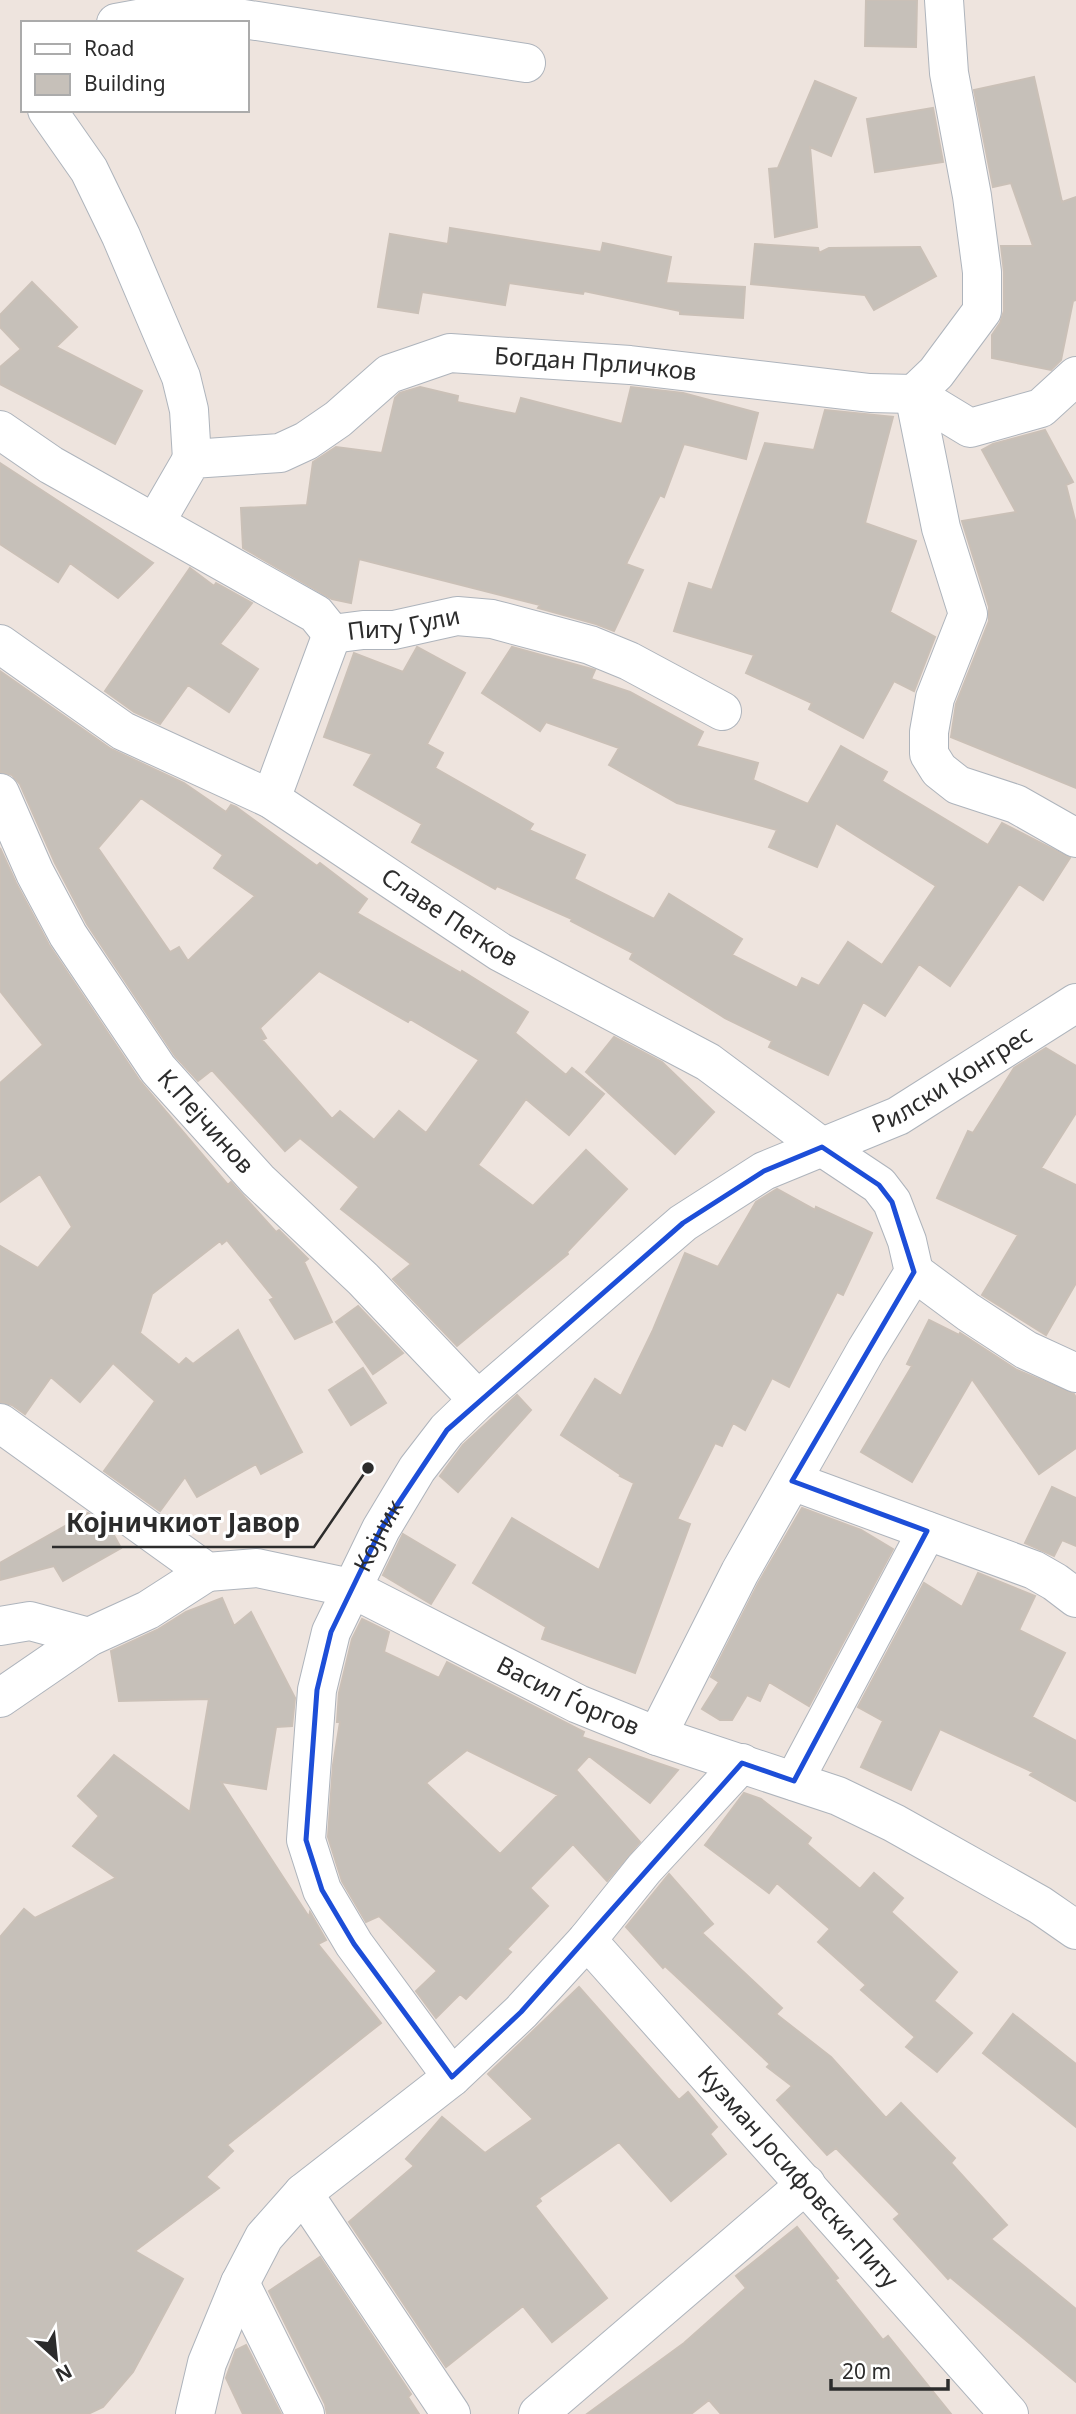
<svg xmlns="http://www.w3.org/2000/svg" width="1076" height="2414" font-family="'Noto Sans',sans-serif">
<rect width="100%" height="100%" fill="#eee4de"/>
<path fill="#c6c0b9" stroke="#cac0b7" stroke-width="2" fill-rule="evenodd" d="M866,0h51l-1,47 -51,-1z
M1034,77l28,125 14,-5v103l-3,1 -12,59 -10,10 -59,-12v-23l8,-12 4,-12v-39l-3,-26h32l-22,-63 -18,4 -19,-97z
M815,81l41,17 -25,58 -21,-9 7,80 -42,10 -6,-68 9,-1z
M933,108l10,54 -68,10 -8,-53z
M450,228l151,24 2,-9 68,14 -5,26 79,4 -2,31 -63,-4v-3l-96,-20 -1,3 -74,-11 -4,22 -83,-13 -4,21 -40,-6 12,-73 58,10z
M755,244l63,4 1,5 10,-5 91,-1 16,29 -62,34 -9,-15 -114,-11z
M32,282l45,45 -21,20 86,44 -27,53 -115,-60v-17l21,-18 -21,-22v-12z
M420,387l38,9 -1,6 59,12 5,-16 101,26 9,-37 52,6 75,20 -12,46 -62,-15 -20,53 -4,-2 -34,69 17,6 -29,61 -18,-7 -58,-16 2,-3 -181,-46 -8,44 -19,-4 -89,-51 -2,-40 66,-3 6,-43 23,-15 46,6 13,-55 5,-5z
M825,410l68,7 -28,106 51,18 -26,71 45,25 -21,54 -20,-10 -31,57 -54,-29 3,-6 -66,-30 8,-18 -80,-24 15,-48 23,7 53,-147 49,7z
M1045,430l28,52 -7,3 10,39v264l-125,-51 5,-33 33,-83v-14l-27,-86 54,-9 -34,-62 11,-6z
M0,463l153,100 -35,35 -48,-35 -12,19 -58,-38z
M190,568l24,18 2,-3 36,20 -32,41 38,25 -29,43 -41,-27 -28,39 -26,-12 -29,-21z
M417,647l48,26 -38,71 16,9 -8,15 98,56 -4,6 56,25 -11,24 80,40 15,-25 73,45 -10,16 65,33 5,-10 17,8 29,-44 34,23 54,-79 -100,-63 -19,44 -48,-20 8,-17 -100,-27 -68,-38 10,-17 -73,-26 -6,9 -58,-38 30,-46 83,23 -4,9 39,13 73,40 -7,14 62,17 -5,17 55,24 33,-58 46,26 -5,9 106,64 14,-22 68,35 -27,42 -24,-16 -69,102 -31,-22 -34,52 -22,-14 -35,73 -59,-28 3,-6 -47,-23 -95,-59 3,-6 -62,-32 1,-2 -75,-33 -2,3 -83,-47 10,-18 -68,-39 18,-31 -48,-17 30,-84 49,19z
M0,671l111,78 73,34 42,29 5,-7 5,2 81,59 3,-3 47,36 -10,14 104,60 1,-2 66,41 -13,21 51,42 6,-7 32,26 -35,41 -43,-36 -48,66 55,41 53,-56 41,39 -60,63 1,2 -111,92 -64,-67 18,-15 -70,-55 18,-22 -59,-49 -15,13 -73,-81 -14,11 -23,-25 -88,-132 -32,-61 -35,-79 -8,-9 -12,-3zM141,798l82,57 -9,13 41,28 -67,65 -9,-14 -9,5 -72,-104zM319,971l89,51 2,-3 69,41 -53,73 -27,-22 -25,29 -34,-29 -8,8 -70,-79 4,-2 -6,-10z
M0,848l16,35 33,62 91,136 88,104 3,-3 45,50 3,-2 29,29 -4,3 28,60 -37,17 -25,-39 4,-2 -47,-58 -5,4 -2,-3 -68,53 -12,39 39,32 7,-7 7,6 45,-34 64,122 -41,22 -5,-10 -59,33 -12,-20 -25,34 -56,-40 51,-70 -42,-38 -33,39 -29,-25 -26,37 -13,-9 -12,-3v-156l38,22 34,-41 -32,-53 -40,28v-119l43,-38 -43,-54z
M614,1037l48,25 52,50 -39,42 -89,-82z
M1046,1048l30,18v47l-35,55 35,17v98l-30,52 -64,-40 36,-60 -81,-37 31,-67 5,2 41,-65z
M777,1189l38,21 1,-3 56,26 -29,62 -6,-3 -48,95 -17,-9 -27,52 -12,-7 -11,23 -7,-3 -38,76 13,5 -55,149 -93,-34 4,-12 -73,-44 39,-65 87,52 35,-87 -14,-7 1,-1 -60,-40 34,-56 26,17 32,-66 32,-77 33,14 38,-65z
M358,1306l45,47 -30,21 -37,-52z
M929,1320l30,15 1,-2 57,37 57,24 2,4v50l-37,26 -67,-95 -60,103 -51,-30 51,-86 -5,-2z
M363,1368l23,35 -35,22 -22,-35z
M517,1395l14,15 -73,82 -18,-16 23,-31z
M1052,1487l24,11v48l-14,-6 -8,16 -29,-13z
M802,1508l59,22 32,19 -84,157 -40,-24 -9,19 -13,-6 -15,25h-12l-18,-11 17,-27 -8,-5 48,-95z
M88,1513l23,17 10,18 -58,33 -9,-15 -54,14v-17z
M403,1534l52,31 -24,39 -48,-29z
M978,1573l57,23 -16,34 46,23 -33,64 44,24v60l-46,-26 3,-3 -93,-43 -29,61 -50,-23 22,-46 -25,-14 66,-124 38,24z
M222,1598l12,28 17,-14 44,86 -3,28 -16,1 -10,62 -45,-7 88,135 1,-5 16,28 -8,4 63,79 -154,122 6,6 -27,26 13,11 -84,63 48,28 -50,93 -30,35 -15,7h-88v-477l24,-28 11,9 81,-40 -43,-32 26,-30 -21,-20 36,-41 76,57 19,-113 -90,2 -8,-50 46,-21 29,-18z
M362,1619l27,13 -5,20 55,26 8,-16 137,70 -2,5 96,33 -28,33 -61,-47 -13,14 64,72 -33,39 -34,-37 -43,44 18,18 -41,43 4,3 -45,47 -6,-5 -24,24 -20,-27 21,-20 -58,-55 -13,6 -24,-41 -14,-44 5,-72 7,-43h-3l2,-29 13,-54zM467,1750l91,45 -58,59 -74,-71z
M744,1793l17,6 50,39 -4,6 53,45 14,-16 29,25 -12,14 66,60 -23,29 38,32 -35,39 -31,-25 9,-10 -54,-47 5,-5 -48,-43 12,-13 -53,-46 -8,10 -64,-48z
M669,1874l44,50 -11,9 80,75 -6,6 55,43 55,61 15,-15 54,55 -4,5 56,62 -16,14 85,70v73l-126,-105 -2,2 -54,-60 6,-5 -64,-66 -9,7 -50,-55 15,-14 -25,-19 3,-3 -105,-98 -2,2 -37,-41z
M579,1987l100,113 9,-8 29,35 -7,7 16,20 -55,47 -52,-59 -80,56 2,3 -6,5 72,92 -55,44 -29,-36 -77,61 -97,-145 65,-56 -8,-7 36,-42 43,36 48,-34 -45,-45z
M1013,2014l63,50v63l-93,-74z
M797,2227l41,51 -3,2 48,60 5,-4 63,78h-230l-12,-14 -18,14h-104l97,-71 62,-55 -10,-12z
M320,2257l91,137 -3,3 11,17h-92l-2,-10 -56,-113z
M246,2345l35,69h-38l-17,-36 10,-28z"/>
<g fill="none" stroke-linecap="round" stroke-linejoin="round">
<defs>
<g id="minor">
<path d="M944,0l5,73 23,123 10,76v39l-46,62 -22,21 27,134 27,86 -33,84 -6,34v22l10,16 19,15 58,19 60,34"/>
<path d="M116,23l70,-13 340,53"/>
<path d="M47,110l42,60 32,66 34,80 26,61 8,33 3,49"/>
<path id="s1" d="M0,430l51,35 265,149 16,20 31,-4h31l63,-14 35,3 98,26 39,16 93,50"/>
<path id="s2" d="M155,523l37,-64 88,-6 26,-12 32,-22 51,-45 61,-21 180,12 240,28 44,1 56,34 71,-20 35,-32"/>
<path id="s3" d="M0,644l123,87 148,68 229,153 208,110 114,85 57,38 13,17 15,39 7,31 -48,78 -126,222 -83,164"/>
<path id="s4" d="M0,793l35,80 33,62 90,134 100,111 105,99 115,121"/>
<path d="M271,799l61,-165"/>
<path d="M914,1272l54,40 58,38 50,23"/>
<path id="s5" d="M0,1423l207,149 50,-4 94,20 227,116 79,32 181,60 56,27 146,82 36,25"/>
<path d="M792,1481l242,89 21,12 21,16"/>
<path d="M0,1626l30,-5 59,16"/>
<path d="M0,1698l89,-61 59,-27 59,-38"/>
<path d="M794,1781l133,-250"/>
<path id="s6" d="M587,1940l422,474"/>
<path id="s7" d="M452,2077l-98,-133 -32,-54 -16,-50 11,-150 14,-58 50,-103 36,-60 30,-39 31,-30 205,-177 81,-52 134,-55 178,-113"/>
<path d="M303,2193l148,221"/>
<path d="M240,2283l65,131"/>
<path d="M195,2414l12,-51 33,-80 24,-46 39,-44 149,-116 69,-65 66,-72 57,-71 98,-106"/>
<path d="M538,2414l268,-230"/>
</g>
</defs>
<use href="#minor" stroke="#aeb4bc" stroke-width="40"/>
<use href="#minor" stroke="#fff" stroke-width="38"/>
</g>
<path fill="none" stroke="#1d4ed8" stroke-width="5" stroke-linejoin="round" d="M822,1147l57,38 13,17 22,70 -122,209 135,50 -133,250 -52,-18 -221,249 -69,65 -98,-133 -32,-54 -16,-50 11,-150 14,-58 50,-103 66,-99 236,-207 81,-52z"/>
<g text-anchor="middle" stroke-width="6" stroke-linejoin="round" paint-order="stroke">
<g font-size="24" fill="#2c2c2c" stroke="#fff">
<text dy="8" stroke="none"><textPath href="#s2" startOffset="508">Богдан Прличков</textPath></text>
<text dy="8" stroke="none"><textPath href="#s1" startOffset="464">Питу Гули</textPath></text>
<text dy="8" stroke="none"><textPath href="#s3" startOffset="528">Славе Петков</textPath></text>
<text dy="8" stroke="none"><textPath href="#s7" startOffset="1344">Рилски Конгрес</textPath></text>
<text dy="8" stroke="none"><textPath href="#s4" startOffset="390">К.Пејчинов</textPath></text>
<text dy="8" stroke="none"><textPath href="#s7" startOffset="598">Којник</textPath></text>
<text dy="8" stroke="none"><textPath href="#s5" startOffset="644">Васил Ѓоргов</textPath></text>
<text dy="8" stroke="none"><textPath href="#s6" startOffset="317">Кузман Јосифовски-Питу</textPath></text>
</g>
</g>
<path fill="none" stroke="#2c2c2c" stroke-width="2.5" d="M368 1468L314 1547H52"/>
<circle fill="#2c2c2c" stroke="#fff" stroke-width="2.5" cx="368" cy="1468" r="7"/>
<g font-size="26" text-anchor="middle" font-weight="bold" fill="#2c2c2c" stroke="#fff" stroke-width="6" stroke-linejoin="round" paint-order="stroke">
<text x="183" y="1532">Којничкиот Јавор</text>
</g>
<rect x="21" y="21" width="228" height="91" fill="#ffffff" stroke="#ababab" stroke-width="2"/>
<rect x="35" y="44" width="35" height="10" fill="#ffffff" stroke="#ababab" stroke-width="2"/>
<text x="84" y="56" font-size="21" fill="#2c2c2c">Road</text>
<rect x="35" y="74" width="35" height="21" fill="#c6c0b9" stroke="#ababab" stroke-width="2"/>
<text x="84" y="91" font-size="21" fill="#2c2c2c">Building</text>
<g transform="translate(56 2358) rotate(153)" stroke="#ffffff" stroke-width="5" paint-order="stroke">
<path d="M0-5L12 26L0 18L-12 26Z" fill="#2c2c2c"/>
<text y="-10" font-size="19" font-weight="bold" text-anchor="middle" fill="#2c2c2c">N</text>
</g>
<path d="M831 2379v10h117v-10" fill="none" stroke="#2c2c2c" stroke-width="3.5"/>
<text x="842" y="2379" font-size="21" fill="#2c2c2c" stroke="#ffffff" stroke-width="5" paint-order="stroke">20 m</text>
</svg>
